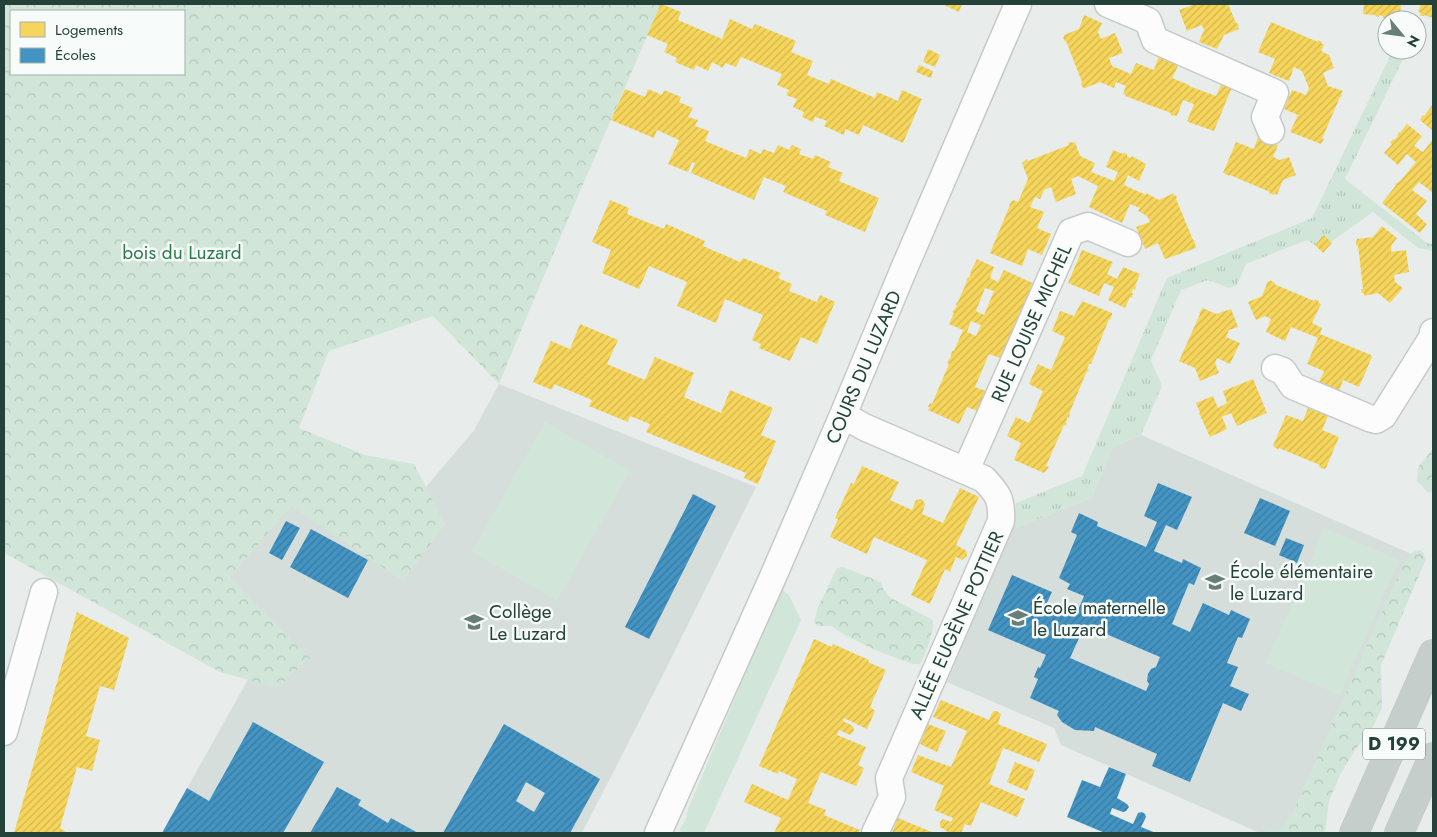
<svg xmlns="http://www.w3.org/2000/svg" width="1437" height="837" font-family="Jost,sans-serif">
<defs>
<pattern id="forest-crowns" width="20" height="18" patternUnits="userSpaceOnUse" patternTransform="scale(1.25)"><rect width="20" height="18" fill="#d1e6d8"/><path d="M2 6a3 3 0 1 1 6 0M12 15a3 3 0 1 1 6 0" fill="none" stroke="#b3c6ba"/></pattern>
<pattern id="park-tufts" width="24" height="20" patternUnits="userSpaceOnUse" patternTransform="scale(1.25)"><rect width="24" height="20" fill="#d1e6d8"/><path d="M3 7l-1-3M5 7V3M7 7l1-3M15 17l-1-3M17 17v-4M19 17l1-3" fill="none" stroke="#b3c6ba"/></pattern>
<pattern id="homes-hatch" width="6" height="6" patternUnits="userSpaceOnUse" patternTransform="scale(1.25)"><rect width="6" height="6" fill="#f6d55c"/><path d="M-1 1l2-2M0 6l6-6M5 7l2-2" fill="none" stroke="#d3b851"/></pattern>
<pattern id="schools-hatch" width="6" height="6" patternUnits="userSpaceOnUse" patternTransform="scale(1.25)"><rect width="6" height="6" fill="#4393c3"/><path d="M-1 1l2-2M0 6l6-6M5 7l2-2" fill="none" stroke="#387a9f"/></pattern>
</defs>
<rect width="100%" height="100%" fill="#e8edeb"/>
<path fill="#d6dedb" d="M499,384l257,103 -94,190 -80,156h-420l89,-159 -8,-68 -15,-33 6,-68 180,-4 61,-72v-1z
M1141,435l275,121 -122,277h-34l-199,-88 -7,-17 -107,-46 65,-153 79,-31 22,-51z"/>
<path fill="#d1e6d8" d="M545,422l85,49 -73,129 -85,-48z
M1325,528l74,32 -59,135 -74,-32z
M781,589l8,6 12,25 -97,213h-23l-1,-4 6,-10 2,-10z"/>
<path fill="url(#forest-crowns)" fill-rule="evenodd" d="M4,4h657c-54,126 -110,252 -162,380l-66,-68 -104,35 -30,77 66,27 49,9 31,60 -42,57 -112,-75 -62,72 81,80 -33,30 -57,-16 -216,-119zM11,11h173v63h-173z
M1433,449v42l-5,2 -11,-12 1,-14z
M1415,550l7,1 4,8 -45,106 1,43 -10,21 -17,21 -15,25 -11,26 -4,32h-63l21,-5 10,-16 111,-250z
M843,567l38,15 3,9 7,7 42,22c1,12 -7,33 -13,44h-8l-37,-14 -32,-16 -12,-8h-13l-4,-4 4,-15 19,-39z"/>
<path fill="url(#park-tufts)" d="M1393,50h13v3l-61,126 82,64 6,1v7l-15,-3 -45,-36 -42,30 -7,-6 -9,9 -8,-5 -61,24 -9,21 -8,3 -21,-8 -27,10 -30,70 11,26 -21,49 -28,12 -22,51 -79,31 4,-26 66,-27 85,-198 145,-60z"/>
<path fill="url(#homes-hatch)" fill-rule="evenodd" d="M661,4l20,8 -3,8 44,19 8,-20 22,10 3,-5 41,17 -5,11 22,9 -6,14 22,9 2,-5 44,19 2,-6 21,9 4,-11 20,9 -19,44 -40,-18 -4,10 -14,-6 -1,6 -20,-9 3,-5 -12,-4 -2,5 -11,-5 2,-5 -11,-5 4,-8 -11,-4 3,-5 -12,-5 5,-11 -41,-17 -5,10 -11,-4 -2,5 -11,-6 -4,9 -12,-6 -2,5 -19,-8 2,-4 -13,-6 4,-8 -21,-9z
M942,4h20l-3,8z
M1193,4h35l8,19h1l2,3 -1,1 1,2 -15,6 -7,14 -18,-7 5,-12 -2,-5 -15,6 -8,-21 14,-5z
M1364,4h37l-1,13 -12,-1v2h-5v-2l-4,-1v2l-4,-1v-1l-12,-1z
M1421,4h12v14l-9,-3v1h-4l1,-3 -3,-1z
M1084,15l18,8 -4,9 3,7 14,-6 8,20 -14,5 3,8 19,8 5,-11 18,7 5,-14 20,8 -7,14 17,7v1l27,10 6,-13 10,4 -18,44 -26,-9 -1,-1 7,-17 -11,-4 -6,16 -3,-1 -1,1 -3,-1 1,-2 -46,-17 1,-1 -3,-1 3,-8 -10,-4 -2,6 -14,-6 -15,6 -3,-1 -1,-4 1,-1 -16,-41 -1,1 -2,-5h1v-2l15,-6z
M1271,22l47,20v-2l4,2 -1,1 3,2 -3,6 8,4 5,13 -11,5 5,13 15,5 -2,3 1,1 -1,2h-1l-18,42h2l-3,5 -31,-12 8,-17 -14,-6 8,-19 14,5 3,-7 -7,-17 -8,-4 -5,14 -20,-8 6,-14 -17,-7z
M928,49l12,6 -5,12 -12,-5z
M919,65l14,6 -2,7 -15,-6z
M625,89l20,8 3,-8 14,6 2,-5 17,7 -2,5 14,6 -5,9 10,3 -3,6 14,5 -4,10 41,17 4,-9 11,5 2,-5 11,4 4,-8 11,5 3,-5 9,4 -2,5 14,5 2,-4 16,7 -3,5 15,6 -4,8 40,17 -14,34 -40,-17 2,-4 -44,-19 3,-6 -22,-9 -10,23 -63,-27 4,-10 -3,-1 -4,10 -20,-8 11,-24 -22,-10 -3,8 -43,-18z
M1433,104v27l-13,-11 3,-5 1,1z
M1407,124l15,12 -8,10 9,6 10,-13v54l-14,-11 -7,8 15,11 -11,13 11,10 -7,9 -38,-30 14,-18 -1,-1 5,-3 16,-19 -9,-8 -9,11 -14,-12 8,-9 -2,-1 3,-4 1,1 4,-4h-1l2,-4 1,1z
M1258,137l20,8 -5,12 7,3 9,-3 7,18 -13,5 -6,15 -3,-2v2l-5,-2 1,-1 -40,-17v1l-7,-3 13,-31 18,7z
M1072,142l1,1 2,-1 5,14 15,7 -4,9 23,9 4,-9 -12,-5 7,-17 10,4v-1l4,1v2l4,2 1,-2 14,8 -7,17 -11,-6 -4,10 22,10v-2l13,7 15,-7v3l2,-1 1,4h-1l17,41h1l2,8 -31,11 -7,-16 -13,6 -9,-22 14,-5 -3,-6 -9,-5 2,-3 -10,-4 -8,19 -33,-16 9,-21 -20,-10 -7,3 5,15 -20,8 -5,-15 -7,3 -4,9 -5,-2 -5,10 14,5 -7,16 14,6 -9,21 -14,-6 -6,17 -32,-13 20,-48h-1l4,-5 5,2 10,-23 -6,-16 5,-4 1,2 41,-16 -1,-2z
M610,200l19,8 -2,6 37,15 2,-5 39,17 -2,5 37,16 3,-4 38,15 -3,5 14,6 -3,7 28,11 3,-7 15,7 -18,42 -16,-7 -11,24 -31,-13 2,-4 -9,-4 11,-25 -38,-16 -9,24 -39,-17 10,-24 -38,-16 -10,23 -37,-16 9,-23 -19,-8z
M1382,226l15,12 -6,8v6l15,-2 3,22 -15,3 1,7 8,6 -13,15 -12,-10 -14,3v-3h-2l-1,-4h2l-5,-44 -2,1v-3l1,-4 16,-2z
M1324,235l8,8 -9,10 -8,-8z
M1082,250l31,12 -6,12 10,5 6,-12 17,7 -5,12h1l-1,4 -2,-1 -2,4h2l-1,5 -2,-1 -5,11 -17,-8 6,-13 -10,-4 -5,13 -31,-13z
M977,259l17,8 -4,11 8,4 6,-12 31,14 -32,75 -14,-5 -14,33 14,5 -9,20 -13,-5 -8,17 -31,-14 2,-3h-2l2,-4 2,1 17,-40 -2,-1 2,-4h1l2,-8h2l9,-21 -14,-6 5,-11 -2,-1 5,-6 -1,-1 1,-3h1l9,-21h-1l2,-4 1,1 2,-5h-1zM985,288l9,3 -10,24 -8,-4zM971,321l10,4 -5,11 -9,-4z
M1270,280l5,3 -1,1 40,17 1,-2 4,2 -1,1 3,2 -9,19 10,5 -2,6 51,21 1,2 -13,30 -16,-7 -5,14 -20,-9 6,-14 -17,-7 11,-26 -27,-11 -6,14 -19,-9 5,-13 -6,-3 -9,4 -8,-18 14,-6 6,-15 1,1z
M1082,301l30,12v2l-2,5 -1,-1 -18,45h-2l-2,5 2,1 -3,3 -17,41h1l-1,4 -2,-1 -1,9 -2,-1 -18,41 3,1 -5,6 -30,-13 7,-17 -14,-7 9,-19 13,6 14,-32 -14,-7 9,-20 13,6 14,-33 -13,-6 8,-20 14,5z
M1203,308l13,6 15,-5 7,18 -9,3 -3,7 14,6 -10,21 -13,-6 -2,5 4,10 -19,8 -5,-13 -16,-7 21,-47 -1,-1z
M580,324l38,16 -11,24 38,16 10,-23 39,16 -10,24 37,16 9,-23 43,18 -12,27 15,6 -18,43 -14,-6 2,-5 -100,-41 4,-8 -20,-8 -2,6 -39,-16 3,-6 -38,-16 -2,6 -19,-8 18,-41 19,8z
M1253,379l14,34 -30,13 -6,-13 -9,4 5,12 -17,8 -11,-24h1l-4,-10 17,-7 5,12 9,-5 -4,-12z
M1308,408l20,8 -6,14 17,7 -13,31 -2,1 -5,-2 1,-2 -41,-17v2l-6,-4 13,-31 17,6z
M862,466l37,16 -9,18 22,10 4,-10 6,-1 3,5 -3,10 21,9 17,-35 19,9 -23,48 9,5 2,3v3l-5,4 -6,-3 -6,15 -5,-3 -15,35 -19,-9 16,-35 -53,-23 -7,17 -37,-17 8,-18 -3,-1 16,-35 3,1z
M77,612l52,26 -15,52 -14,-4 -14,50 14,4 -8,31 -15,-4 -17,61 7,5h-53z
M814,639l18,8 1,-3 36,16 -1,2 18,8 -16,37 5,4 -8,18 -23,-11 -1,3 10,5 1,5 -4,4 -11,-5 -2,5 29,12 -8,18 6,3 -8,18 -35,-14 -13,31 18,7 -2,5 36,15 -2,3h-84l7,-15 -37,-16 8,-18 36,16 9,-21 -18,-8 -1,3 -19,-8z
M941,700l48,20 3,-7 2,-2h3l4,3 -3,10 49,20 -8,18 -36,-14 -14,36 36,15 -8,18 -36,-15 -10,24 -6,-2 -4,9h-15l1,-2 -7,-4v-5l3,-3 8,3 2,-4 -19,-8 10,-24 -33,-14 7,-17 33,12 16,-36 -34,-14z
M928,724l18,7 -9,21 -17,-8z
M1015,762l20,8 -8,21 -20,-9z
M898,818l36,15h-42z"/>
<path fill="url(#schools-hatch)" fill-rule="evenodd" d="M1158,483l34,14 -15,33 -11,-5 -12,26 28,12 1,-4 18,9 -7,17 -5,-2 -17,41 18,8 13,-29 26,12 2,-5 19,9 -8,19 -4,-1 -11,26 11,4 -8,19 19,8 -8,17 -18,-8 -33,79 -38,-16 5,-12 -62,-27 -1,4 -19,-1 -13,-8 -5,-7 2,-4 -29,-13 8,-19 -4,-2 4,-10 2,1 6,-13 -58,-25 24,-55 40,17 -6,13 29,12 9,-21 -17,-7 3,-5 -11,-6 18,-43 -6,-3 8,-19 19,9 -1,4 49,21 11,-25 -13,-6zM1085,625l75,32 -4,10 -5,2 -3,5 -1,7 2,3 -3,7 -76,-33z
M693,494l23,12 -67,133 -24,-12z
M1260,498l30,13 -15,35 -31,-13z
M286,521l14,7 -18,32 -13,-7z
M311,529l57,31 -20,38 -58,-31z
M1286,538l18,7 -7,18 -18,-8z
M253,722l71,40 -41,71h-121l25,-45 22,13z
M504,724l96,55 -30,54h-127zM526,782l19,11 -11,19 -18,-11z
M1109,767l17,7 -9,24 10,6 2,3 -3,4 -3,1 -11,-4 -2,6 23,10 5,-11 4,-1 3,2 1,3 -5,10 15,6h-51l-38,-16 15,-37 18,7z
M337,787l24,13 -3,5 30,18 3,-5 27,15h-108z"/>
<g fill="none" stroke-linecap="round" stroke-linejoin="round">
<defs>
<path id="minor" d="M1108,4l40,17 7,19 120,53 -10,24 6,14
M1275,368l8,3 10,15 76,32 7,2 7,-4 49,-78 1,-6
M843,415l21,12 120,52c14,15 18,20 17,42l-112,257 3,19 -17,36
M966,470l105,-238 17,-6 40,17
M4,732l40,-140
M658,833l114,-254 71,-164 60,-144 115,-267"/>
<path id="trunk" d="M1354,833l79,-179
M1399,833l34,-76"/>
</defs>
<use href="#minor" stroke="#c5cac8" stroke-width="29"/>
<use href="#trunk" stroke="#c3ccc9" stroke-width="30"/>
<use href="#minor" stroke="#fcfcfc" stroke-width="26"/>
<use href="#trunk" stroke="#c6cecc" stroke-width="28"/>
</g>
<defs>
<symbol id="school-bare" viewBox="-9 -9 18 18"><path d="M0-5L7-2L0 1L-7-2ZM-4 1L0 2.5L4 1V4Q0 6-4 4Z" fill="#697e78" stroke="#f7fbf9" stroke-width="2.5" paint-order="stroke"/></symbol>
</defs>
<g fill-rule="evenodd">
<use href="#school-bare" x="1201" y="568" width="28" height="28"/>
<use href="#school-bare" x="1004" y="604" width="28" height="28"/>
<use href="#school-bare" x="460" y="608" width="28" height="28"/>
</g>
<g text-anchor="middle" stroke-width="5" stroke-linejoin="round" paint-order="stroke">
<rect fill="#f7fbf9" stroke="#637a73" stroke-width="1" x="1363" y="728.5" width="62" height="31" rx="4"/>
<g font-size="18" font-weight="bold" fill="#24423a">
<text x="1394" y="750">D 199</text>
</g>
<g font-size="19" fill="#2d7a4b" stroke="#f7fbf9">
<text x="182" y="259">bois du Luzard</text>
</g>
<g font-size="19" fill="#24423a" stroke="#f7fbf9">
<text transform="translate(1031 323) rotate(-66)" y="7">RUE LOUISE MICHEL</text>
<text transform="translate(863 367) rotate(-67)" y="7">COURS DU LUZARD</text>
<text transform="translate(956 625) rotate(-66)" y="7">ALLÉE EUGÈNE POTTIER</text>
</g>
<g font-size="19" fill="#24423a" stroke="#f7fbf9" text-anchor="start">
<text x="1230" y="578">École élémentaire<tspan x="1230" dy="22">le Luzard</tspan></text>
<text x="1033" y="614">École maternelle<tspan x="1033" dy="22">le Luzard</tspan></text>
<text x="489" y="618">Collège<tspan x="489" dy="22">Le Luzard</tspan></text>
</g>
</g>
<rect width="1437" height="837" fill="none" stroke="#24423a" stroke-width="10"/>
<rect x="10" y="10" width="175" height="65" fill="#f7fbf9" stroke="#a3b1ad"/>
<rect x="20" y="22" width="25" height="15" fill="#f6d55c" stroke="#a3b1ad"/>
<text x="55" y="35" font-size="15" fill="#24423a">Logements</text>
<rect x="20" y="48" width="25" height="15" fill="#4393c3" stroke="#a3b1ad"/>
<text x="55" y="60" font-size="15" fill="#24423a">Écoles</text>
<g transform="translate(1402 35) rotate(119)"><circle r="24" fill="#f7fbf9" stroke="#a3b1ad"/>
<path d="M0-4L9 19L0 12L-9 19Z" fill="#697e78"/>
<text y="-8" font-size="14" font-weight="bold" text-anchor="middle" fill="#24423a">N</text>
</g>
</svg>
